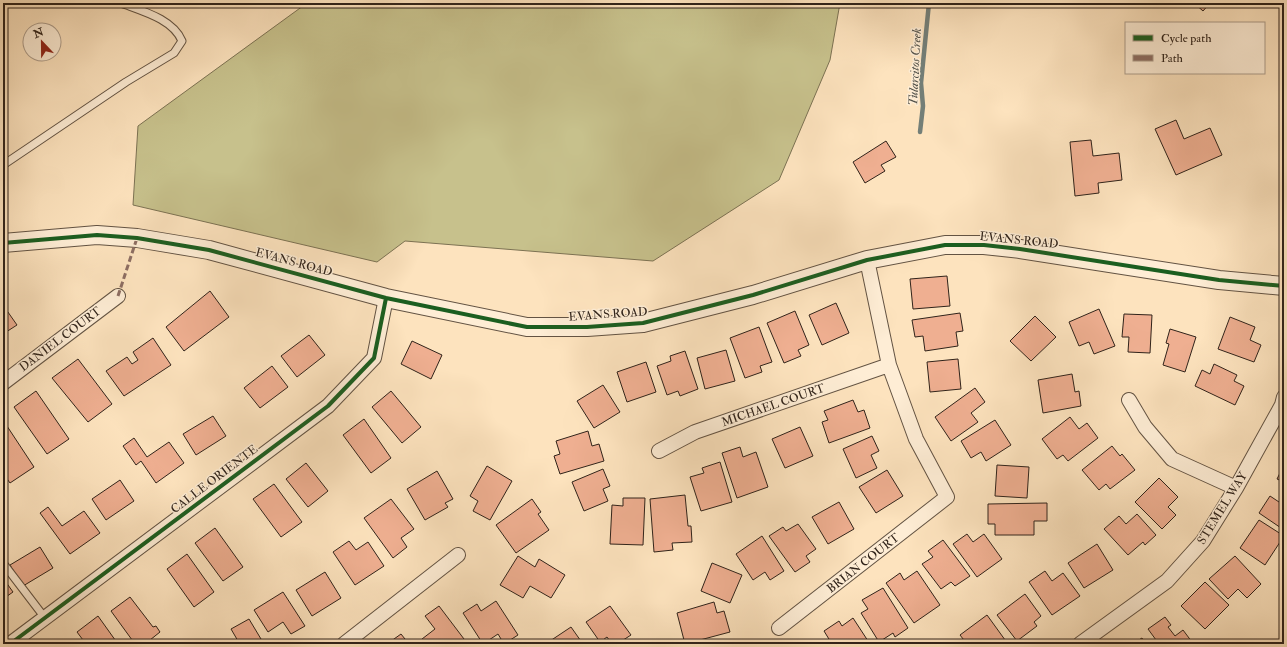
<svg xmlns="http://www.w3.org/2000/svg" width="1287" height="647" font-family="'IM FELL Double Pica',serif">
<rect width="100%" height="100%" fill="#fde3be"/>
<filter id="stains"><feTurbulence type="fractalNoise" baseFrequency=".005" numOctaves="4"/><feColorMatrix values="0 0 0 0 .2 0 0 0 0 .09 0 0 0 0 .02 0 0 0 .5 -.17"/></filter>
<radialGradient id="worn" r=".72"><stop offset=".6" stop-color="#630" stop-opacity="0"/><stop offset="1" stop-color="#630" stop-opacity=".3"/></radialGradient>
<path fill="#c7c18c" stroke="#7c7253" d="M307,3h533l-10,57 -51,120 -126,81 -248,-20 -28,21 -244,-57 5,-79z"/>
<g fill="none" stroke-linecap="round" stroke-linejoin="round">
<path stroke="#747f78" stroke-width="4.5" d="M920,132l3,-26 -2,-23 8,-80"/>
</g>
<path fill="#efaf91" stroke="#30231a" d="M1194,3h16l-7,8z
M1176,120l8,19 26,-11 12,27 -46,20 -21,-46z
M1091,140l2,16 26,-3 3,27 -24,3 1,10 -24,3 -5,-54z
M886,141l10,16 -15,8 4,6 -20,12 -12,-21z
M947,276l3,30 -37,3 -3,-30z
M210,291l19,26 -45,34 -18,-24z
M836,303l13,30 -27,12 -13,-30z
M3,305l14,20 -14,9z
M1099,309l16,37 -21,8 -5,-12 -10,4 -10,-24z
M795,311l14,34 -11,5 3,6 -17,7 -17,-40z
M960,313l3,18 -7,1 2,14 -33,5 -2,-15 -8,1 -3,-17z
M1124,314l28,1 -2,38 -22,-1 1,-15h-7z
M1035,316l21,21 -25,24 -21,-20z
M1230,317l25,10 -5,13 11,5 -7,17 -36,-13z
M759,327l13,35 -12,4 2,6 -17,6 -15,-40z
M1170,329l26,8 -11,35 -22,-7 6,-21 -3,-1z
M309,335l16,20 -28,22 -16,-21z
M153,338l18,27 -47,31 -18,-25 21,-14 5,7 6,-4 -5,-8z
M412,341l30,14 -11,24 -30,-15z
M726,350l9,31 -30,8 -8,-31z
M685,351l13,38 -18,7 -2,-5 -11,4 -10,-29 14,-5 -1,-5z
M78,359l34,45 -24,18 -36,-44z
M958,359l3,30 -31,3 -3,-30z
M646,362l10,30 -29,10 -10,-30z
M1214,364l23,11 -3,6 10,5 -9,19 -40,-19 7,-16 8,4z
M272,366l16,21 -28,21 -16,-20z
M1072,374l3,18 4,-1 2,15 -38,7 -5,-33z
M603,385l17,27 -26,16 -17,-27z
M975,388l10,14 -14,11 7,9 -27,19 -16,-24z
M36,391l33,48 -22,15 -33,-47z
M391,391l30,36 -19,16 -30,-36z
M853,400l5,12 6,-2 6,18 -41,15 -7,-21 6,-2 -4,-9z
M213,416l13,20 -30,19 -13,-21z
M1070,417l9,12 8,-6 11,15 -30,23 -5,-6 -6,4 -15,-20z
M364,419l27,39 -20,15 -28,-38z
M3,420l31,47 -24,16 -7,-10z
M995,420l16,25 -25,16 -5,-9 -10,6 -10,-17z
M800,427l13,29 -28,12 -13,-29z
M588,431l4,15 7,-2 5,17 -44,13 -6,-18 6,-2 -4,-13z
M872,436l7,15 -8,4 6,13 -21,10 -13,-29z
M134,438l13,19 22,-15 15,21 -28,20 -15,-22 -5,4 -13,-19z
M1112,446l8,10 2,-2 13,16 -25,19 -4,-5 -7,6 -17,-20z
M740,447l3,10 13,-5 12,35 -31,11 -15,-45z
M720,462l12,40 -31,9 -11,-34 14,-4 -2,-5z
M306,463l22,28 -20,16 -22,-28z
M997,465l32,2 -2,31 -32,-2z
M1284,465v17l-7,-3z
M487,466l25,15 -22,39 -17,-9 5,-10 -8,-5z
M603,469l7,17 -7,3 5,12 -24,10 -12,-29z
M887,470l16,26 -27,17 -17,-26z
M437,471l16,28 -8,4 3,4 -23,13 -18,-31z
M1159,478l19,19 -10,10 8,8 -14,14 -27,-27z
M120,480l14,21 -28,19 -14,-21z
M274,484l28,38 -21,15 -28,-38z
M685,495l3,31h3l1,16 -20,1 1,7 -19,2 -4,-53z
M1284,495v35l-25,-17 11,-17 9,6z
M623,498h22l-2,47 -33,-1 2,-39 11,1z
M391,499l23,30 -13,9 6,9 -14,11 -29,-40z
M532,499l9,13 -3,2 11,16 -33,23 -20,-28z
M839,502l15,27 -26,15 -16,-27z
M1047,503v18h-13v14h-39v-11h-7v-20z
M48,507l14,19 22,-15 16,22 -30,21 -30,-41z
M1137,514l19,21 -11,10 -2,-3 -15,13 -24,-26 15,-13 7,8z
M1259,520l25,16 -19,29 -25,-17z
M798,524l18,25 -10,7 4,6 -15,10 -26,-36 14,-9 3,4z
M215,528l28,39 -20,14 -28,-38z
M967,534l6,8 11,-8 18,25 -25,18 -24,-33z
M762,536l22,35 -14,9 -5,-8 -12,8 -17,-26z
M943,540l27,36 -15,10 -4,-4 -10,7 -19,-25 11,-7 -5,-6z
M349,541l7,9 12,-8 16,24 -29,19 -22,-33z
M1097,544l16,26 -29,18 -16,-25z
M40,547l13,21 -30,18 -13,-21z
M187,554l27,38 -20,15 -27,-38z
M518,556l17,11 4,-8 26,16 -14,23 -21,-12 -7,12 -23,-13z
M1235,556l26,28 -14,14 -9,-9 -10,10 -19,-20z
M712,563l30,12 -12,28 -29,-12z
M917,571l23,34 -26,18 -28,-40 14,-10 4,7z
M1045,571l7,10 11,-8 17,23 -28,19 -23,-33z
M325,572l16,26 -29,18 -16,-26z
M3,578l10,14 -10,7z
M1205,582l24,23 -24,24 -24,-23z
M883,588l25,40 -13,9 -2,-4 -14,9 -18,-29 7,-4 -6,-9z
M283,592l22,34 -14,8 -8,-12 -15,10 -14,-22z
M1025,594l16,22 -7,6 3,4 -20,15 -20,-26z
M130,597l23,30 3,-1 4,6 -15,12h-10l-24,-33z
M496,601l22,34 -14,9 -6,-10 -15,10 -20,-31 14,-9 4,7z
M714,602l3,11 7,-2 6,21 -45,12 -8,-31z
M439,606l25,33 -6,5h-32l-4,-5 13,-10 -10,-13z
M610,606l21,29 -14,9h-5l-5,-7 -7,5 -14,-20z
M987,615l21,29h-41l-7,-9z
M98,616l20,28h-32l-9,-12z
M1165,617l6,8 -3,2 7,9 8,-6 9,12 -3,2h-30l-11,-15z
M853,618l17,26h-38l-8,-13 15,-10 3,5z
M249,619l15,25h-30l4,-3 -7,-12z
M571,627l12,17h-35l-1,-1z
M401,634l8,10h-22z
M1142,638l4,6h-14z
M726,640l1,4h-19z"/>
<g fill="none" stroke-linecap="round" stroke-linejoin="round">
<defs>
<path id="service" d="M3,165l123,-83 48,-29 8,-12c-9,-22 -40,-30 -61,-38
M3,563l42,55"/>
<path id="minor" d="M3,383l115,-87
M1129,400l16,27 27,32 64,29
M659,451l36,-19 194,-67
M779,628l168,-131 -31,-58 -27,-74 -22,-105
M10,644l318,-238 46,-48 12,-60
M344,644l114,-89
M1080,644l87,-63 36,-40 33,-53 46,-83 2,-8"/>
<path id="tertiary" d="M3,243l94,-8 40,3 72,12 177,48 141,29h60l56,-4 110,-28 114,-35 78,-15h39l36,4 199,31 65,6"/>
</defs>
<use href="#service" stroke="#635343" stroke-width="9"/>
<use href="#minor" stroke="#635343" stroke-width="16"/>
<use href="#tertiary" stroke="#635343" stroke-width="20"/>
<use href="#service" stroke="#feedd5" stroke-width="7"/>
<use href="#minor" stroke="#feedd5" stroke-width="14"/>
<use href="#tertiary" stroke="#feedd5" stroke-width="18"/>
<path stroke="#8d6e63" stroke-width="3" stroke-dasharray="6 3" stroke-linecap="butt" d="M118,296l19,-58"/>
<defs>
<path id="cycleway" d="M3,243l94,-8 40,3 72,12 177,48 141,29h60l56,-4 110,-28 114,-35 78,-15h39l36,4 199,31 65,6
M10,644l318,-238 46,-48 12,-60"/>
</defs>
<use href="#cycleway" stroke="#feedd5" stroke-width="6"/>
<use href="#cycleway" stroke="#1b5e20" stroke-width="4"/>
</g>
<g text-anchor="middle" stroke-width="3" stroke-linejoin="round" paint-order="stroke">
<g font-size="12" fill="#30231a" stroke="#feedd5">
<text transform="translate(1019 240) rotate(6)" y="4">EVANS ROAD</text>
<text transform="translate(294 262) rotate(15)" y="4">EVANS ROAD</text>
<text transform="translate(608 314) rotate(-4)" y="4">EVANS ROAD</text>
<text transform="translate(60 339) rotate(-37)" y="4">DANIEL COURT</text>
<text transform="translate(773 405) rotate(-19)" y="4">MICHAEL COURT</text>
<text transform="translate(214 479) rotate(-37)" y="4">CALLE ORIENTE</text>
<text transform="translate(1222 508) rotate(-58)" y="4">STEMEL WAY</text>
<text transform="translate(863 563) rotate(-38)" y="4">BRIAN COURT</text>
</g>
<g font-size="13" font-style="italic" fill="#525149" stroke="#feedd5">
<text transform="translate(914 67) rotate(-87)" y="5">Tularcitos Creek</text>
</g>
</g>
<rect width="1287" height="647" fill="none" stroke="#fde3be" stroke-width="16"/>
<rect x="4" y="4" width="1279" height="639" fill="none" stroke="#30231a" stroke-width="2"/>
<rect x="8" y="8" width="1271" height="631" fill="none" stroke="#30231a"/>
<rect x="1125" y="22" width="140" height="52" fill="#feedd5" stroke="#ac9c8a"/>
<rect x="1133" y="35" width="20" height="6" fill="#1b5e20" stroke="#ac9c8a"/>
<text x="1161" y="42" font-size="12" fill="#30231a">Cycle path</text>
<rect x="1133" y="55" width="20" height="6" fill="#8d6e63" stroke="#ac9c8a"/>
<text x="1161" y="62" font-size="12" fill="#30231a">Path</text>
<g transform="translate(42 42) rotate(338)"><circle r="19" fill="#feedd5" stroke="#ac9c8a"/>
<path d="M0-3L7 15L0 10L-7 15Z" fill="#8f2418"/>
<text y="-6" font-size="11" font-weight="bold" text-anchor="middle" fill="#30231a">N</text>
</g>
<rect width="100%" height="100%" filter="url(#stains)"/>
<rect width="100%" height="100%" fill="url(#worn)"/>
</svg>
